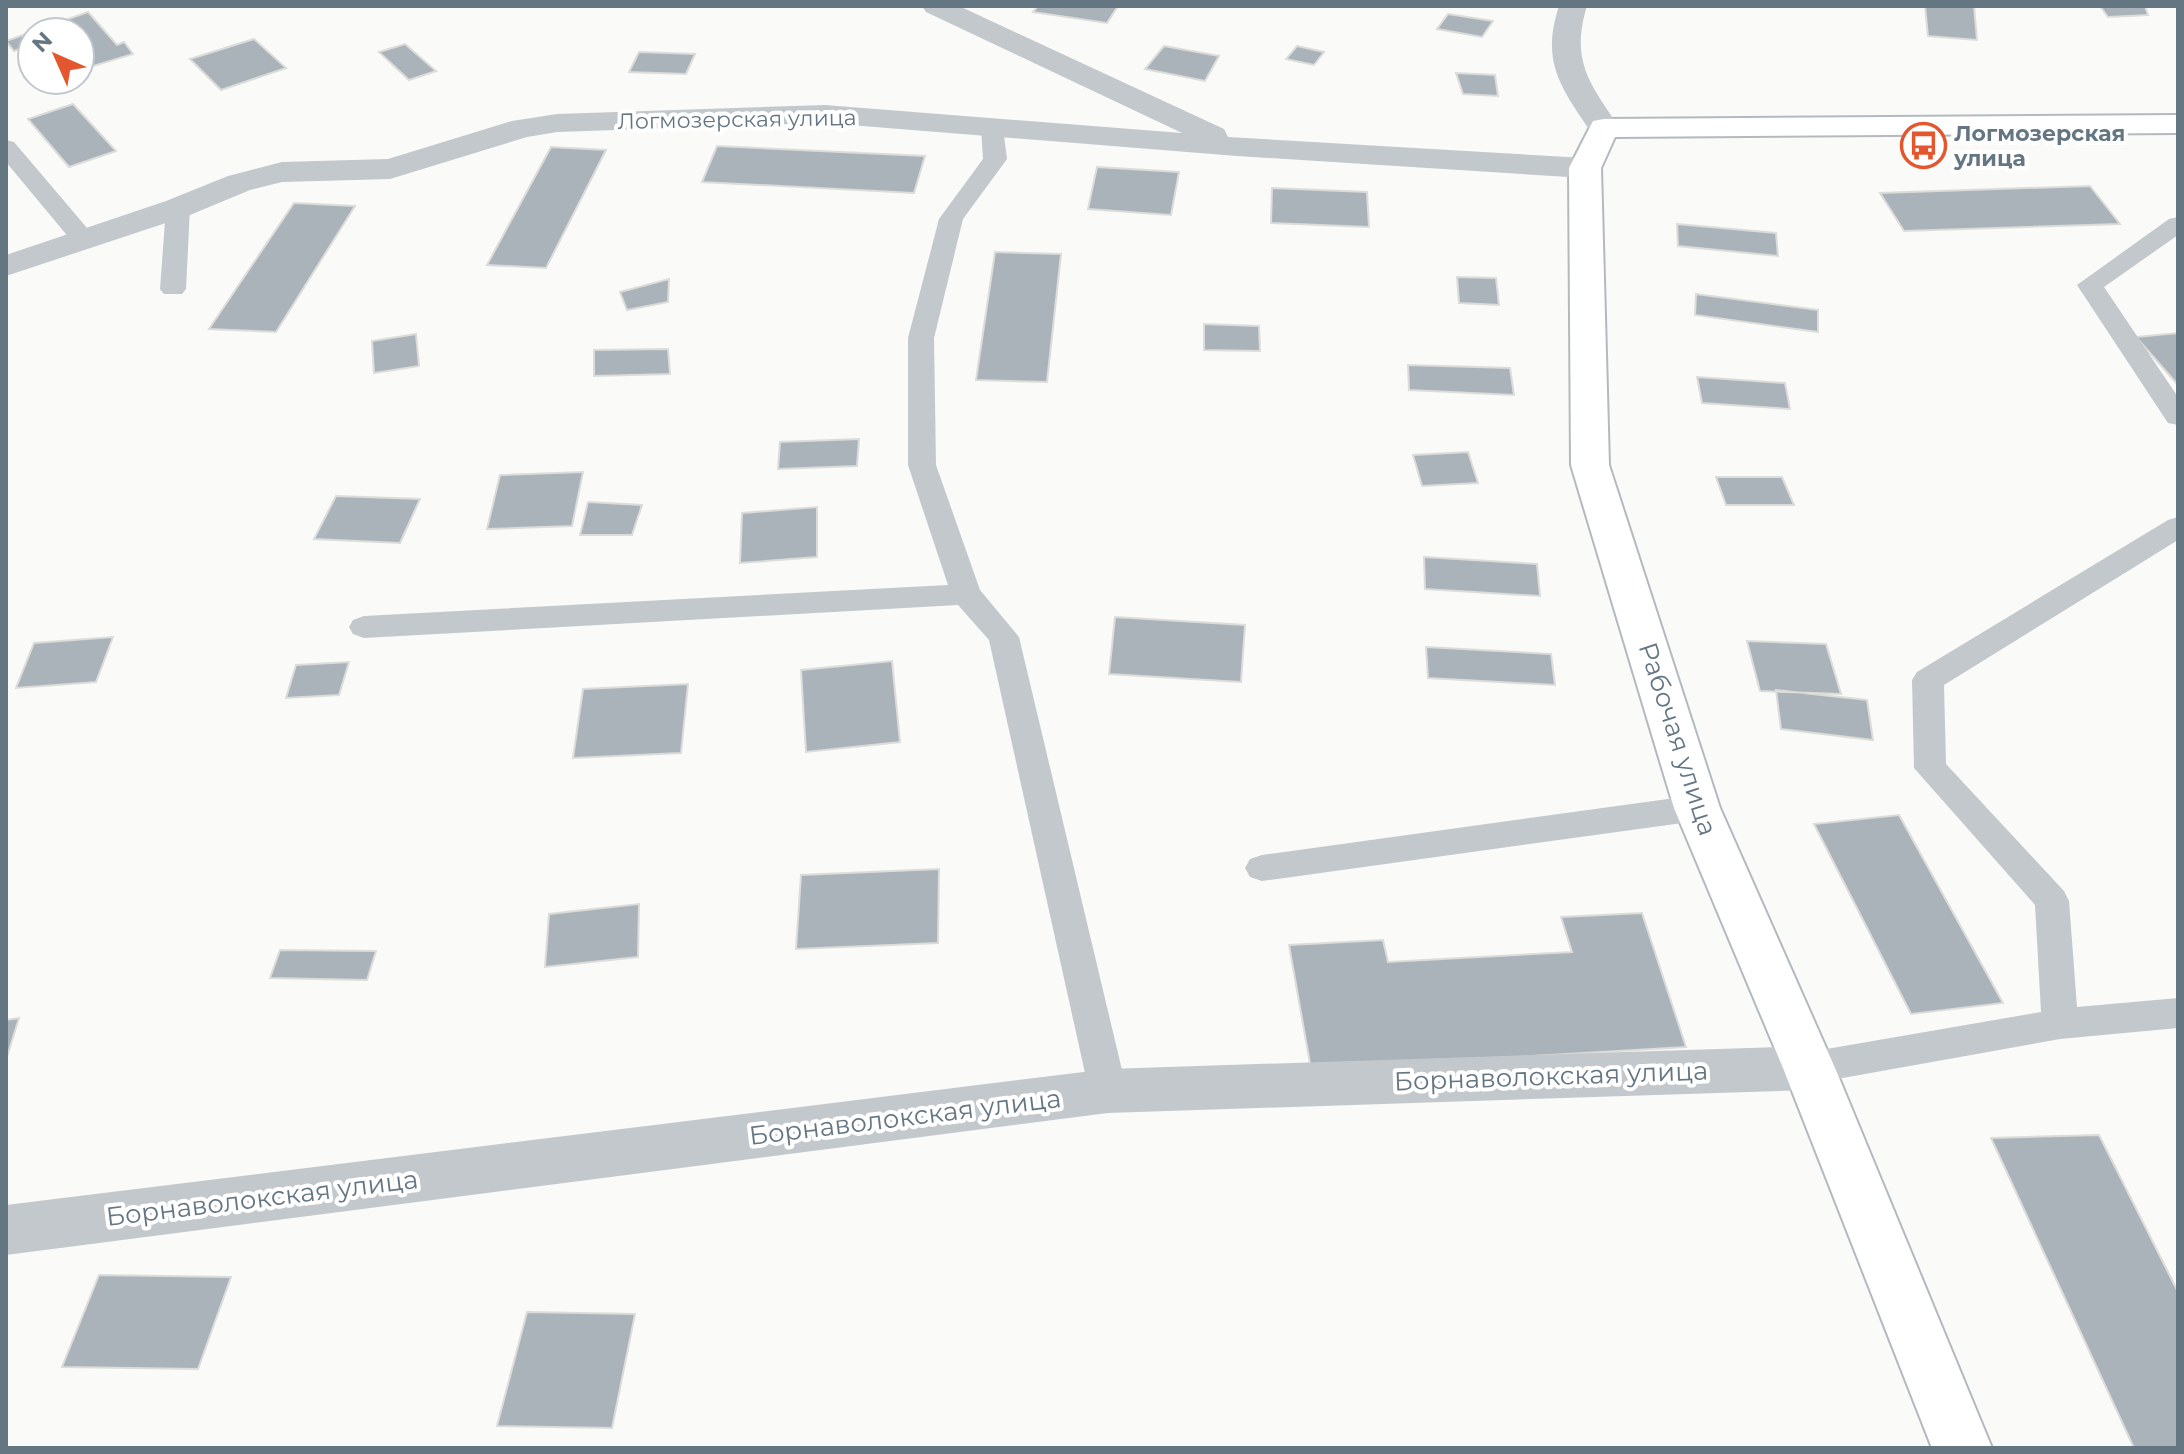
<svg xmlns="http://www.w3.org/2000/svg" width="2184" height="1454" font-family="Montserrat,sans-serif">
<rect width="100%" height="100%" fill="#fafaf8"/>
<path fill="#aab3b9" stroke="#dcdcda" stroke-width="2" d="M1038,6h80l-11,17 -74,-11z
M1925,6h49l3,34 -49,-4z
M2100,6h45l3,9 -40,2z
M88,12l29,33 7,-3 9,12 -53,16v-38h-48v26l-8,-10 -10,3 -8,-10z
M1448,14l45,7 -11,16 -45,-8z
M254,39l32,29 -65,22 -31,-31z
M405,44l31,27 -27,9 -30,-28z
M1164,46l55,10 -14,25 -60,-12z
M1297,46l27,6 -10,13 -28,-6z
M639,52l56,2 -9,20 -57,-2z
M1456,73l39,2 3,21 -35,-2z
M73,104l43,47 -47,16 -41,-48z
M717,146l208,10 -11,37 -212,-11z
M551,147l55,3 -60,118 -59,-3z
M1097,167l82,5 -8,43 -83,-6z
M2090,186l30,38 -216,7 -24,-38z
M1272,188l95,4 2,35 -98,-4z
M294,203l61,3 -79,126 -67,-3z
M1677,224l99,9 2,23 -100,-10z
M995,252l66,2 -14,128 -71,-2z
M1457,277l39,1 3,27 -40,-2z
M669,279l-1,23 -41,8 -7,-18z
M1696,294l122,16v22l-123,-17z
M1204,324l55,2 1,25 -56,-1z
M2178,333v52l-42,-48z
M416,334l3,32 -45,7 -2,-32z
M668,349l2,25 -76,2v-26z
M1408,365l102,3 4,27 -105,-5z
M1697,377l88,6 5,26 -88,-6z
M859,439l-2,27 -79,3 2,-27z
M1468,452l10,31 -56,3 -9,-31z
M583,472l-11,54 -85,3 13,-54z
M1716,477h66l12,28h-68z
M336,496l84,3 -20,44 -86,-4z
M588,502l54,3 -10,30h-52z
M817,507v50l-77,6 2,-50z
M1424,557l113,7 3,32 -115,-7z
M1115,617l130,8 -4,57 -132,-8z
M113,637l-17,45 -80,6 18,-45z
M1747,641l79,3 15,50 -81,-3z
M1426,647l125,7 4,31 -127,-7z
M892,661l8,81 -94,10 -5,-82z
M349,662l-10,33 -53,3 10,-33z
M688,684l-7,69 -108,5 10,-69z
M1776,690l91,10 6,40 -92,-11z
M1899,815l104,188 -92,11 -97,-190z
M939,869l-1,74 -142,6 5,-74z
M639,904l-1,53 -93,10 4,-53z
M1642,913l44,134 -375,22 -22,-124 94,-5 5,22 184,-10 -11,-35z
M280,950l96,1 -9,29 -97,-2z
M19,1018l-13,42v-40z
M2099,1135l79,157v156h-44l-143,-310z
M99,1275l132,2 -33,92 -136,-2z
M527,1312l108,2 -23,114 -115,-2z"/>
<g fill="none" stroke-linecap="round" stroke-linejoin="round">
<defs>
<path id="secondary" d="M2178,115v18l-563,4 -14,31 8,297 111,343 115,260 157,380h-60l-149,-380 -109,-260 -103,-343 -2,-297 24,-47 11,-2z"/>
</defs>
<use href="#secondary" stroke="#b3babf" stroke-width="4"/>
<path fill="#c3c8cc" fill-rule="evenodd" d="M992,121l8,2 3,5 4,31 -44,60 -29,119 2,127 44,125 39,47 108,454 -6,11 -13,5 -13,-5 -6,-11 -100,-451 -31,-35 -594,33 -11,-4 -4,-7 4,-7 11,-4 584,-31 -40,-120v-127l31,-119 44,-60 -2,-31 3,-5z
M6,140l8,2 79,93 3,5 -3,5h-18l-69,-83z
M178,201l8,2 4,5 -4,81 -4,5h-18l-4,-5 6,-81 4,-5z
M2178,217v18l-74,52 74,110v28l-10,-2 -91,-138 92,-66z
M2178,517v23l-234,145 2,79 118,127 5,10 8,106 101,-9v30l-118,11 -251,45 -13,-5 -6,-11 6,-11 13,-5 232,-40 -6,-107 -121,-137 -2,-88 5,-8 251,-152z
M1697,795l12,4 5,9 -5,9 -12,4 -435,60 -12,-4 -5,-9 5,-9 12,-4z"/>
<path fill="#c3c8cc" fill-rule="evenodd" d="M922,6h37l265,123 4,8 357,21 11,3 5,7 -5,7 -11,3 -348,-22 -412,-33 -268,9 -30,5 -137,42 -108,3 -32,8 -60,25 -184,61v-21l160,-54 62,-25 54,-14 106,-3 124,-38 45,-7 268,-9 357,28 -256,-121z
M1559,6h28c-17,55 3,78 33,122l-5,7 -11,2 -11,-2c-31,-46 -53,-72 -34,-129z
M1809,1046l18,7 8,15 -8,15 -18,7 -701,23 -1102,142v-50l1102,-136z"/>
<use href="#secondary" fill="#fff" fill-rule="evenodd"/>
</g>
<defs>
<symbol id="bus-ring" viewBox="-11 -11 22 22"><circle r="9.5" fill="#fff" stroke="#e4572e" stroke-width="1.5"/><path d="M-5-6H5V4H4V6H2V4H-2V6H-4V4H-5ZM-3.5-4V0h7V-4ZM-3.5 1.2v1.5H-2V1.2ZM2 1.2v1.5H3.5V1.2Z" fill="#e4572e"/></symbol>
</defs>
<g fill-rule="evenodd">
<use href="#bus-ring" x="1898" y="120" width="51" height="51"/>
</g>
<g text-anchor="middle" stroke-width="8" stroke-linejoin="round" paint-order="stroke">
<g font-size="22" fill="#657683" stroke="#fff">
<text transform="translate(737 119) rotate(-1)" y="8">Логмозерская улица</text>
</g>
<g font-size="22" font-weight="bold" fill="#657683" stroke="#fff" text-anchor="start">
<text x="1954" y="141">Логмозерская<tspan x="1954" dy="25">улица</tspan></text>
</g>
<g font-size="26" fill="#657683" stroke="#fff">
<text transform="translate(1678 739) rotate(72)" y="9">Рабочая улица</text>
<text transform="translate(1551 1076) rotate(-2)" y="9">Борнаволокская улица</text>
<text transform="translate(905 1117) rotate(-7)" y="9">Борнаволокская улица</text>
<text transform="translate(262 1198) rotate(-7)" y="9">Борнаволокская улица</text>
</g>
</g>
<rect width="2184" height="1454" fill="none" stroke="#657683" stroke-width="16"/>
<g transform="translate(56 56) rotate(315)"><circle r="38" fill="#ffffff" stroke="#c1c8cd" stroke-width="2"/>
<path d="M0-6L14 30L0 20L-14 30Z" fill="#e4572e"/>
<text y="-12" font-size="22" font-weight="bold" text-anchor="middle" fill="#657683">N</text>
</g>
</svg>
